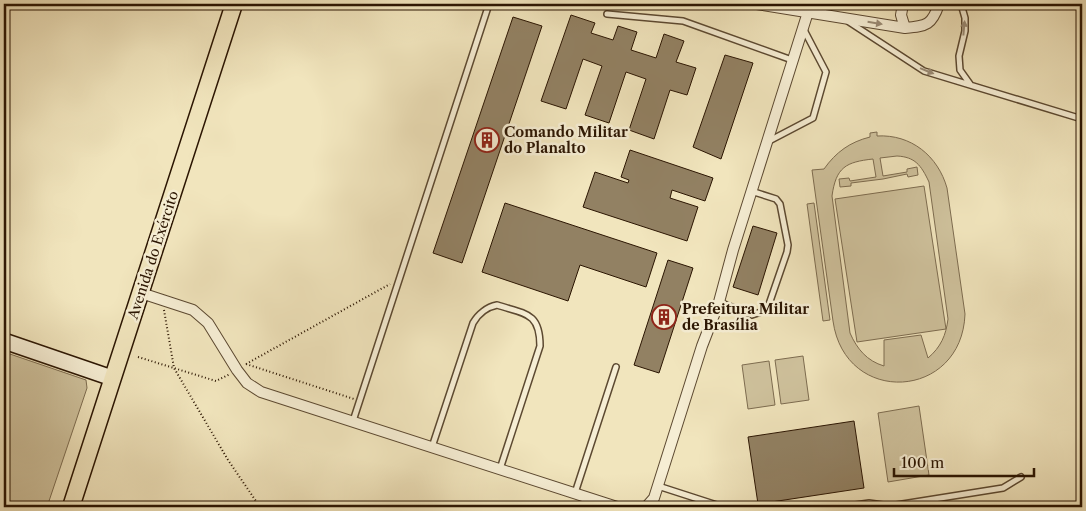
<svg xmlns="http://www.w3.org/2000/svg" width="1086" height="511" font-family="'Libre Caslon Text',serif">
<rect width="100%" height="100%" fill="#f1e5bd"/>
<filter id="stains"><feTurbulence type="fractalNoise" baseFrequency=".004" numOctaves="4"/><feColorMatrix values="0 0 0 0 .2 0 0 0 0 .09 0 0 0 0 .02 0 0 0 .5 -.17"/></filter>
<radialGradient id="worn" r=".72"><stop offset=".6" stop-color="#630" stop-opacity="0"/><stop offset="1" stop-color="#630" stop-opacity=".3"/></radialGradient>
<path fill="#cfc29d" stroke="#7d6c50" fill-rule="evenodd" d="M877,132v4c34,-2 61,20 70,52l18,126c-3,86 -120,93 -132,7l-21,-151 12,-1c12,-17 26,-27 46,-32v-4zM897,156c18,1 24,9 32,26l19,137c-2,16 -7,28 -20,39l-7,-23 -37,5v26c-17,-5 -27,-17 -34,-33l-18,-137c4,-29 14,-34 41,-37l3,18 -26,4 -1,-3 -10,1 1,8 11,-1v-3l32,-4 24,-5 1,3 10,-2 -1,-8 -10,2v3l-24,4 -3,-18z
M924,186l22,143 -89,13 -22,-143z
M814,203l16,117 -7,1 -16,-117z
M4,352l82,28 1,8 -40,119h-43z
M803,356l6,44 -28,4 -6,-44z
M769,361l6,44 -27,4 -6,-44z
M919,406l10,69 -41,7 -10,-69z"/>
<path fill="#928163" stroke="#2b1502" d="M571,15l24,8 -4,10 22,7 5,-14 19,6 -6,18 25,8 8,-24 20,7 -8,21 20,6 -9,27 -17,-5 -16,49 -25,-9 17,-51 -20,-7 -17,51 -24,-8 17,-49 -19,-7 -17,50 -25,-8z
M513,17l29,9 -80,237 -29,-10z
M725,55l28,8 -32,96 -28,-12z
M630,150l83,28 -8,23 -33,-11 -2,8 28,9 -11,34 -104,-34 12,-35 33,11 1,-3 -8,-3z
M505,203l152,50 -11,34 -66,-22 -12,36 -86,-29z
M753,226l24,7 -19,62 -25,-8z
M668,260l25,8 -34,105 -25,-8z
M854,421l10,67 -106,16 -10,-67z"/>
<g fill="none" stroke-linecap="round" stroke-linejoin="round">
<defs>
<path id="lane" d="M961,4l4,14v13l-6,25 1,14 10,14
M607,14l76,7 109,39
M849,22l75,49 158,48
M769,141l44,-23 13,-46 -23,-44
M719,302l33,13 15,-5 20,-58 1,-7 -8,-41 -4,-5 -25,-8
M353,421l136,-417
M432,447l41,-124c5,-9 14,-16 24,-18 28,9 43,7 43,41l-40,123
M658,486l65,21
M575,493l41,-126
M842,507l27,-4 21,3 113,-18 18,-11"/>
<path id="street" d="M757,4l148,24c22,-2 27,-3 34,-24
M903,4l-2,11 4,13
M141,293l52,17 15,13 29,47 10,13 14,9 356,115
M646,507l8,-9 48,-152 17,-44 14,-52 75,-238 4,-8"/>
<path id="secondary" d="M4,341l108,37"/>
<path id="primary" d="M71,507l163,-503"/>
</defs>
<use href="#lane" stroke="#5c4931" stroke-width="8"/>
<use href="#street" stroke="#5c4931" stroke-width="12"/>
<use href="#secondary" stroke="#2b1502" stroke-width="18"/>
<use href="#primary" stroke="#2b1502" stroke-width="19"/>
<path stroke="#2b1502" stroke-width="2" stroke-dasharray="1 2.5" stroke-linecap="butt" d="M164,310l10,58 54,92 32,47
M138,357l78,24 14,-7
M246,364l144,-80
M246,364l108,35"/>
<use href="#lane" stroke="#f6eed4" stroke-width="5"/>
<use href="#street" stroke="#f6eed4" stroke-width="10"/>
<use href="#secondary" stroke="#f6eed4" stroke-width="15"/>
<use href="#primary" stroke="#f1e5bd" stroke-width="16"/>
</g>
<defs><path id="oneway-solid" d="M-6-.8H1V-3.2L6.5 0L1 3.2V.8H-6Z" transform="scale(1.25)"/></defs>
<g fill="#9b8c76">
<use href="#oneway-solid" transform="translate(875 23) rotate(9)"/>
<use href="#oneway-solid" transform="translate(964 28) rotate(-85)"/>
<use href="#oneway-solid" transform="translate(927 71) rotate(22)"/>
</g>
<defs>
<symbol id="building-ring" viewBox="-11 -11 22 22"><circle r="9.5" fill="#f6eed4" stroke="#8f2418" stroke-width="1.5"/><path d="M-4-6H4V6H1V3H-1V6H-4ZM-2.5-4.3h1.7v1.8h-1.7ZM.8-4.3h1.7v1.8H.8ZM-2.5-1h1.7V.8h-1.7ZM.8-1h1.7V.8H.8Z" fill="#8f2418"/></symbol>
</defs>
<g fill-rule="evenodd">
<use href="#building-ring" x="473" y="126" width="28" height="28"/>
<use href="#building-ring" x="650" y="303" width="28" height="28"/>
</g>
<g text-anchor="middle" stroke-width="5" stroke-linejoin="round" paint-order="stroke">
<g font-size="14" font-weight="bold" fill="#2b1502" stroke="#f6eed4" text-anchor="start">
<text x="504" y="137">Comando Militar<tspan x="504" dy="16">do Planalto</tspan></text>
<text x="682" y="314">Prefeitura Militar<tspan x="682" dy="16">de Brasília</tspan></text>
</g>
<g font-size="14" fill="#2b1502" stroke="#f6eed4">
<text transform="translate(153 255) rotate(-72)" y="5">Avenida do Exército</text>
</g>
</g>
<rect width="1086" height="511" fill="none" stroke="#f1e5bd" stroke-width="20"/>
<rect x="5" y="5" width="1076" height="501" fill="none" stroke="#2b1502" stroke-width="2.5"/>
<rect x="10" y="10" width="1066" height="491" fill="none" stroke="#2b1502"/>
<path d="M894 468v8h140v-8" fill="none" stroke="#2b1502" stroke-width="2.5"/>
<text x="901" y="468" font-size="15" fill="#2b1502" stroke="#f6eed4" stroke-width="4" paint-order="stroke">100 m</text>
<rect width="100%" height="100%" filter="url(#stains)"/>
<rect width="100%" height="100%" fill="url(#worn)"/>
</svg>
